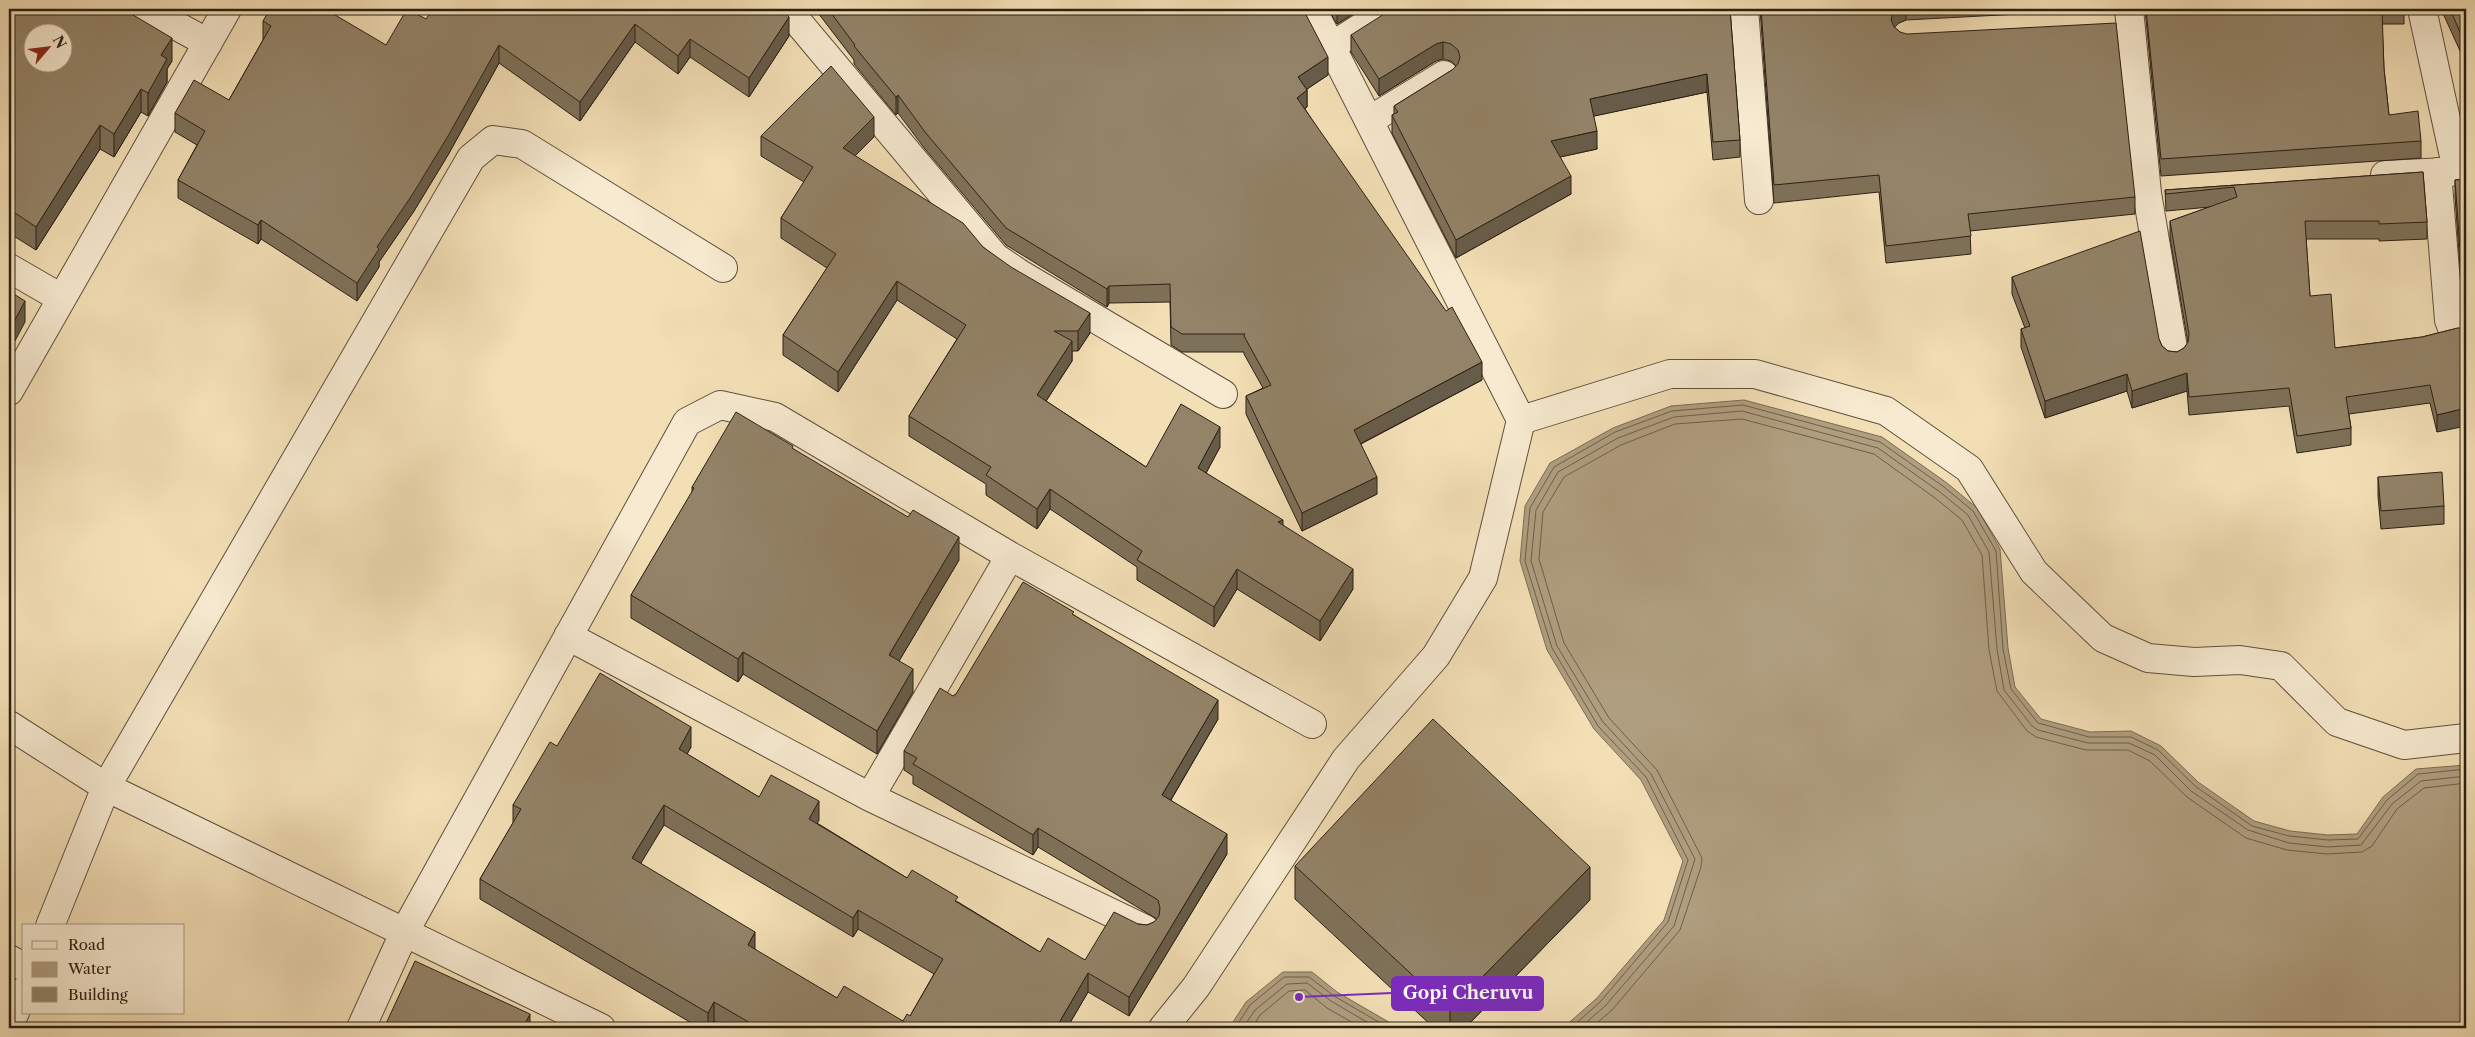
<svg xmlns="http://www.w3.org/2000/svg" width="2475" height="1037" font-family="'Libre Caslon Text',serif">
<rect width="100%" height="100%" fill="#f3dfb6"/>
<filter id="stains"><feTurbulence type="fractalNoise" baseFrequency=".004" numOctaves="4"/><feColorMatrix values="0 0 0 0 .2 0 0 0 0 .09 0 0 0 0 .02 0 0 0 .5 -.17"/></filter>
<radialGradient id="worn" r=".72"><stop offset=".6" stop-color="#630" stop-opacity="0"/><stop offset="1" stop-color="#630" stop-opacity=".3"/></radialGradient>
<path fill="#af9e7f" stroke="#7b6c54" d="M1744,400l138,37 65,46 30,25 23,41 8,99 7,39 26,32 49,13 41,-1 30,15 37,36 56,39 36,10 38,4 29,-1 26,-37 33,-28 50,-4v263h-903l34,-30 67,-78 19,-59 -42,-81 -47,-51 -47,-79 -27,-89 5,-55 25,-43 63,-35 58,-22z
M1283,972h29l25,20 62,36h-170l17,-26z"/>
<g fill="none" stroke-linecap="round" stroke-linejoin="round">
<path stroke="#6e5f4a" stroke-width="1" d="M1235,1028l15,-23 34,-28h25l25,19 55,32
M1243,1028l12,-18 32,-26 20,-1 24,18 46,27
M1252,1028l8,-13 29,-24 16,-1 22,18 35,20
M1571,1028l30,-27 67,-79 20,-62 -42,-83 -48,-51 -46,-78 -27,-87 5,-53 24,-41 61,-35 57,-21 71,-6 137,37 64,45 29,24 23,40 7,98 8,40 27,34 51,14h42l27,13 37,36 57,40 37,10 39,4 30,-1 29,-39 31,-26 48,-5
M1580,1028l26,-23 68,-79 21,-67 -44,-85 -48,-52 -46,-76 -26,-85 5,-51 22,-38 60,-34 56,-21 68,-6 136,37 62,44 28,23 21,37 8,97 7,41 28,36 6,4 50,13h41l26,12 36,36 57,39 41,13 39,4 33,-2 31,-41 29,-23 45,-5
M1591,1028l21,-18 68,-80 21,-63 1,-9 -45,-88 -48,-52 -45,-75 -25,-84 4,-47 21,-35 57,-32 54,-21 67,-5 132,35 61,44 27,22 20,35 7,95 8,41 30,40 9,6 50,13h42l22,11 37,36 59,41 41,12 40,4 35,-2 10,-6 25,-37 27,-21 42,-5"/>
<defs>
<path id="minor" d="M146,9l62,34
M787,9l208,248 25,17 203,120
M1744,9l15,191
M2129,9l18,184 27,161
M2422,9l35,161
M1332,46l58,-37
M1370,120l74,-45
M2437,172l12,148 3,8 14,3
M2385,175l81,-4
M9,268l52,30
M9,391l218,-382
M1521,420l149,-46h85l131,37 83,58 65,103 69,66 45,20 46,4 46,-2 41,6 56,56 67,23 62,-7
M568,636l302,161 275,132
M9,725l97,62 495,241
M870,797l140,-241
M50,926l56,-139 365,-629 22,-18 29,4 201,124
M9,959l15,8
M9,1026l15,-35
M361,1028l44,-97 282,-509 33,-17 55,12 235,139 302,168
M1163,1028l33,-41 150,-228 90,-103 47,-78 38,-158 -209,-411"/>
</defs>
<use href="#minor" stroke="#5e503c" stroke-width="30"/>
<use href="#minor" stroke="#f7ead0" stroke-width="28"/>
</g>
<path fill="#7e7159" stroke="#2c2014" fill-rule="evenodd" d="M9,9l163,52 -5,8v13l-19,34 -7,-4 -27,45 -14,-8 -64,101 -27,-17z
M783,9l6,27 -40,61 -59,-40 -12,17 -43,-32 -55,79 -81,-58 -51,92 -34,56 -35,51v5l-22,34 -96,-62 -3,5 -80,-46v-18l19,-35 -22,-13v-19l54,-13 34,-60v-19l123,24 40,-26z
M815,9h488l25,66 -21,14v18l-2,2 177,271 -121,64 16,50 -75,37 -56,-117v-18l17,-8 -19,-34v-2h-62l-11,-7 -1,-43 -61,1 -2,4 -101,-62 -81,-96 -27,-36 -2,2 -42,-51v-4z
M1328,9h33l-24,15z
M1730,9l10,131v17l-27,3 -6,-68 -114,24 4,33 -37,8 11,37 -115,64 -64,-125v-18l2,-1v-8l58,-36 4,-4 -5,-5 -8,-2 -7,2 -57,35 -28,-44v-17z
M1760,9h354l-208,11 -7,3 -5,4 6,5 235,165v17l-165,17 1,23 -85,9 -7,-71 -105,11z
M2145,9h259v15h-22l2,45 5,46 32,26v17l-260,18z
M2441,9h25v55z
M761,136l113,1 -19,19 128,91 107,86 -12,18h-6v10l-26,40 100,66 74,-20 -14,26 77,52 70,64 -33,52 -83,-52 -23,38 -77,-47v-13l-87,-58 -13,20 -51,-34v-11l-77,-48v-20l48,-77 -60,-39 -59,92 -55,-37v-20l44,-67 -46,-30v-20l23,-36 -43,-26z
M2423,172l4,50v17l-48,2v-2h-73l4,57 25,52 87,-11 36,-9 -21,104 -7,-29 -81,11 2,14v17l-54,8 -8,-47 -100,9 -2,-24 -55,17 -5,-17 -82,27 -24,-71v-18l4,-1 -13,-34v-17l147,62 3,7 6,5 9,1 7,-4 4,-5 -18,-105v-17l40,-14 -44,4 -1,-21z
M2466,179v101h-5l-6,-83v-17z
M793,449l166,111 -60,101 14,31 -36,62 -134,-80 -5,8 -107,-64v-23l61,-102v-6z
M2378,477l66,29v18l-63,5 -3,-33z
M1074,615l144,104 -47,81 56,54 -98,162 -41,-24 -21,36h-341l-12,-7 -4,7h-10l-220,-129v-20l33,-56v-18l44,-59 134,1 -4,7 72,43 60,23 -2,3 90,55 51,24 82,50 45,8 53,-36 9,1 7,-3 3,-3 -119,-72 -5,8 -120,-71v-8l-9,-6v-19l49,-55zM664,825l189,112 5,-8 76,45 -24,42 -7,5 -66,-23 -82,-48 -115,-87z
M1295,866l295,34 -125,128h-31l-139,-129z"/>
<path fill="#675c49" stroke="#2c2014" d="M1337,9h24l-24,15z
M1895,9h11v11l-7,3 -6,6 -2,-9 2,-9z
M789,17v19l-40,61v-19z
M635,24v18l-55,79v-19z
M172,38v23l-5,8v13l-19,34v-23l13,-38z
M690,39v18l-12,17v-18z
M1443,42v17l-7,2 -57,35v-17l57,-35z
M499,45v18l-51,92 -34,56 -35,51v5l-22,34v-18l20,-36z
M1328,57v18l-30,20v-18z
M1707,74v18l-117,25v-18z
M141,89v23l-27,45v-23z
M1307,90v17l-10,8v-17z
M898,95v18l-2,2v-18z
M874,117v20l-31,31v-20z
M100,125v24l-64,101v-23z
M1597,131v18l-46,10v-18z
M1571,176v18l-115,64v-18z
M261,220v19l-3,5v-19z
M897,281v19l-59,92v-20z
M1109,286v17l-2,4v-18z
M25,301v21l-16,30v-21z
M1090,313v20l-12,18v-20z
M1072,341v20l-35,54v-20z
M1482,362v18l-128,67v-17z
M2187,373v18l-55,17v-17z
M2127,374v17l-82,27v-17z
M2466,408v18l-29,6v-17z
M1220,427v20l-22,41v-20z
M1377,477v17l-75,37v-18z
M1050,489v20l-13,20v-20z
M1283,520v20l-5,-18z
M959,537v23l-70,118v-23z
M1237,569v20l-23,38v-20z
M1353,569v20l-33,52v-20z
M743,652v22l-5,8v-23z
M913,669v23l-36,62v-23z
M1218,700v19l-56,96v-20z
M691,727v20l-12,21v-19z
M819,801v19l-10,18v-19z
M664,805v20l-32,53v-20z
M1038,828v19l-5,8v-20z
M1227,834v20l-98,162v-19z
M1590,867v33l-125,128h-15v-18z
M858,910v19l-5,8v-19z
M755,932v20l-7,-7z
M1088,973v19l-21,36h-11z
M714,1002v19l-4,7h-2v-15z
M530,1014v14l-4,-6z"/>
<path fill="#938368" stroke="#2c2014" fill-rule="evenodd" d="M9,9h114l49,29 -11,17 6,4 -19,34 -7,-4 -27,45 -14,-9 -64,102 -27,-18zM32,32h30v30h-30z
M270,9h55l61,36 21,-36 19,10 7,-10h350l6,8 -40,61 -59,-39 -12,17 -43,-32 -55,78 -81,-57 -51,91 -34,56 -37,55 2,2 -22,34 -96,-63 -3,5 -80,-45 27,-49 -30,-18 19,-33 35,20 42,-74 -8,-5z
M828,9h475l25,48 -30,20 9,13 -10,8 149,213 6,-4 30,55 -128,68 23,47 -75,36 -56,-117 25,-11 -27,-49 1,-2h-63l-11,-7 -1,-43 -61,2 -2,3 -101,-61 -81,-96 -27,-37 -2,2 -42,-51 1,-1z
M1392,9h338l10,131 -27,2 -6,-68 -117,25 7,32 -46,10 20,35 -115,64 -64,-125 6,-3 -4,-6 58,-36 6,-6 2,-7 -2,-7 -7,-6 -8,-2 -7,2 -57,35 -28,-44z
M1761,9h134l-2,2 -2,9 3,7 6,5 7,2 209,-11 19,174 -167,17 3,22 -85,10 -7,-71 -105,10z
M2146,9h236l2,60 5,46 29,-4 3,30 -260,18z
M2450,9h16v37z
M831,66l43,51 -31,31 120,75 20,24 28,20 79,46 -12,18h-24l18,10 -35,54 109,72 35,-63 39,23 -22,41 85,52 -5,2 75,47 -33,52 -83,-52 -23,38 -77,-47 5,-9 -92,-62 -13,20 -51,-34 5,-8 -82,-51 57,-91 -69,-44 -59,91 -55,-37 53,-81 -55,-36 32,-51 -52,-31z
M2423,172l4,50 -48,2v-3h-74l5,75 21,-2 4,54 87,-11 36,-9h8v80l-29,7 -7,-30 -84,12 5,31 -54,8 -8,-48 -100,9 -2,-24 -55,18 -5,-17 -82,27 -24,-72 9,-3 -18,-49 128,-46 19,108 3,7 6,5 9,1 7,-4 4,-6 1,-8 -19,-113 67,-24 -3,-10 -68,7 -1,-4z
M2466,179v83l-5,1 -6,-83z
M9,291l16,10 -16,30z
M736,412l57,34 -1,2 116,69 5,-7 46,27 -70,118 24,14 -36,62 -134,-79 -5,7 -107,-64 63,-107 -2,-1z
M2442,472l2,34 -63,5 -3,-34z
M1023,582l51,30 -2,2 146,86 -56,95 65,39 -98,163 -41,-24 -32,55h-297l-45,-26 -6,11 -228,-134 41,-70 -8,-4 37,-63 7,4 43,-73 91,54 -12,22 80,48 12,-22 48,26 -10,18 98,59 5,-8 46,27 -3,4 85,51 8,-14 37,22 29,-48 24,12 9,1 7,-3 5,-6 1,-8 -2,-8 -120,-72 -5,7 -120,-71 4,-6 -13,-7 36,-63 13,8 3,-2zM664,805l189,113 5,-8 85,49 -33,57 -3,-2 -4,7 -59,-35 -7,12 -89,-53 7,-13 -123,-74z
M1433,719l157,148 -140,143 -155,-144z
M415,961l115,53 -4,8 12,6h-154z"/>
<path fill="none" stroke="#7b2cbf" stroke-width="2" d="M1299 997L1392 993"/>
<circle fill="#7b2cbf" stroke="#f7ead0" stroke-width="2" cx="1299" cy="997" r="5"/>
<rect fill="#7b2cbf" stroke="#7b2cbf" stroke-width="2" x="1392" y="977" width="151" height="33" rx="5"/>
<g font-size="18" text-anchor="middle" font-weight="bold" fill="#fff">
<text x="1468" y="999">Gopi Cheruvu</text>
</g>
<rect width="2475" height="1037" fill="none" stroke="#f3dfb6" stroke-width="30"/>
<rect x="10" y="10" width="2455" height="1017" fill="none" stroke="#2c2014" stroke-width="2.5"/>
<rect x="15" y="15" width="2445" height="1007" fill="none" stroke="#2c2014"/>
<rect x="22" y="924" width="162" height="90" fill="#f7ead0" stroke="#a69985"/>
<rect x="32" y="941" width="25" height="8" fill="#f7ead0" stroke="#a69985"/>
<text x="68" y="950" font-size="15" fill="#2c2014">Road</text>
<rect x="32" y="962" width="25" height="15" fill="#af9e7f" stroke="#a69985"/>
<text x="68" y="974" font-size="15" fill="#2c2014">Water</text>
<rect x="32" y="987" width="25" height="15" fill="#938368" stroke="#a69985"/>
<text x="68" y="1000" font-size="15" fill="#2c2014">Building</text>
<g transform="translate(48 48) rotate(62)"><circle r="24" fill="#f7ead0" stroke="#a69985"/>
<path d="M0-4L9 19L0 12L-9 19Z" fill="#8f2418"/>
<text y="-8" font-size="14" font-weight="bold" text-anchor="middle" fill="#2c2014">N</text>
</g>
<rect width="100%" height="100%" filter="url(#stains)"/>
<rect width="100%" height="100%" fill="url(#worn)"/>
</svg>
